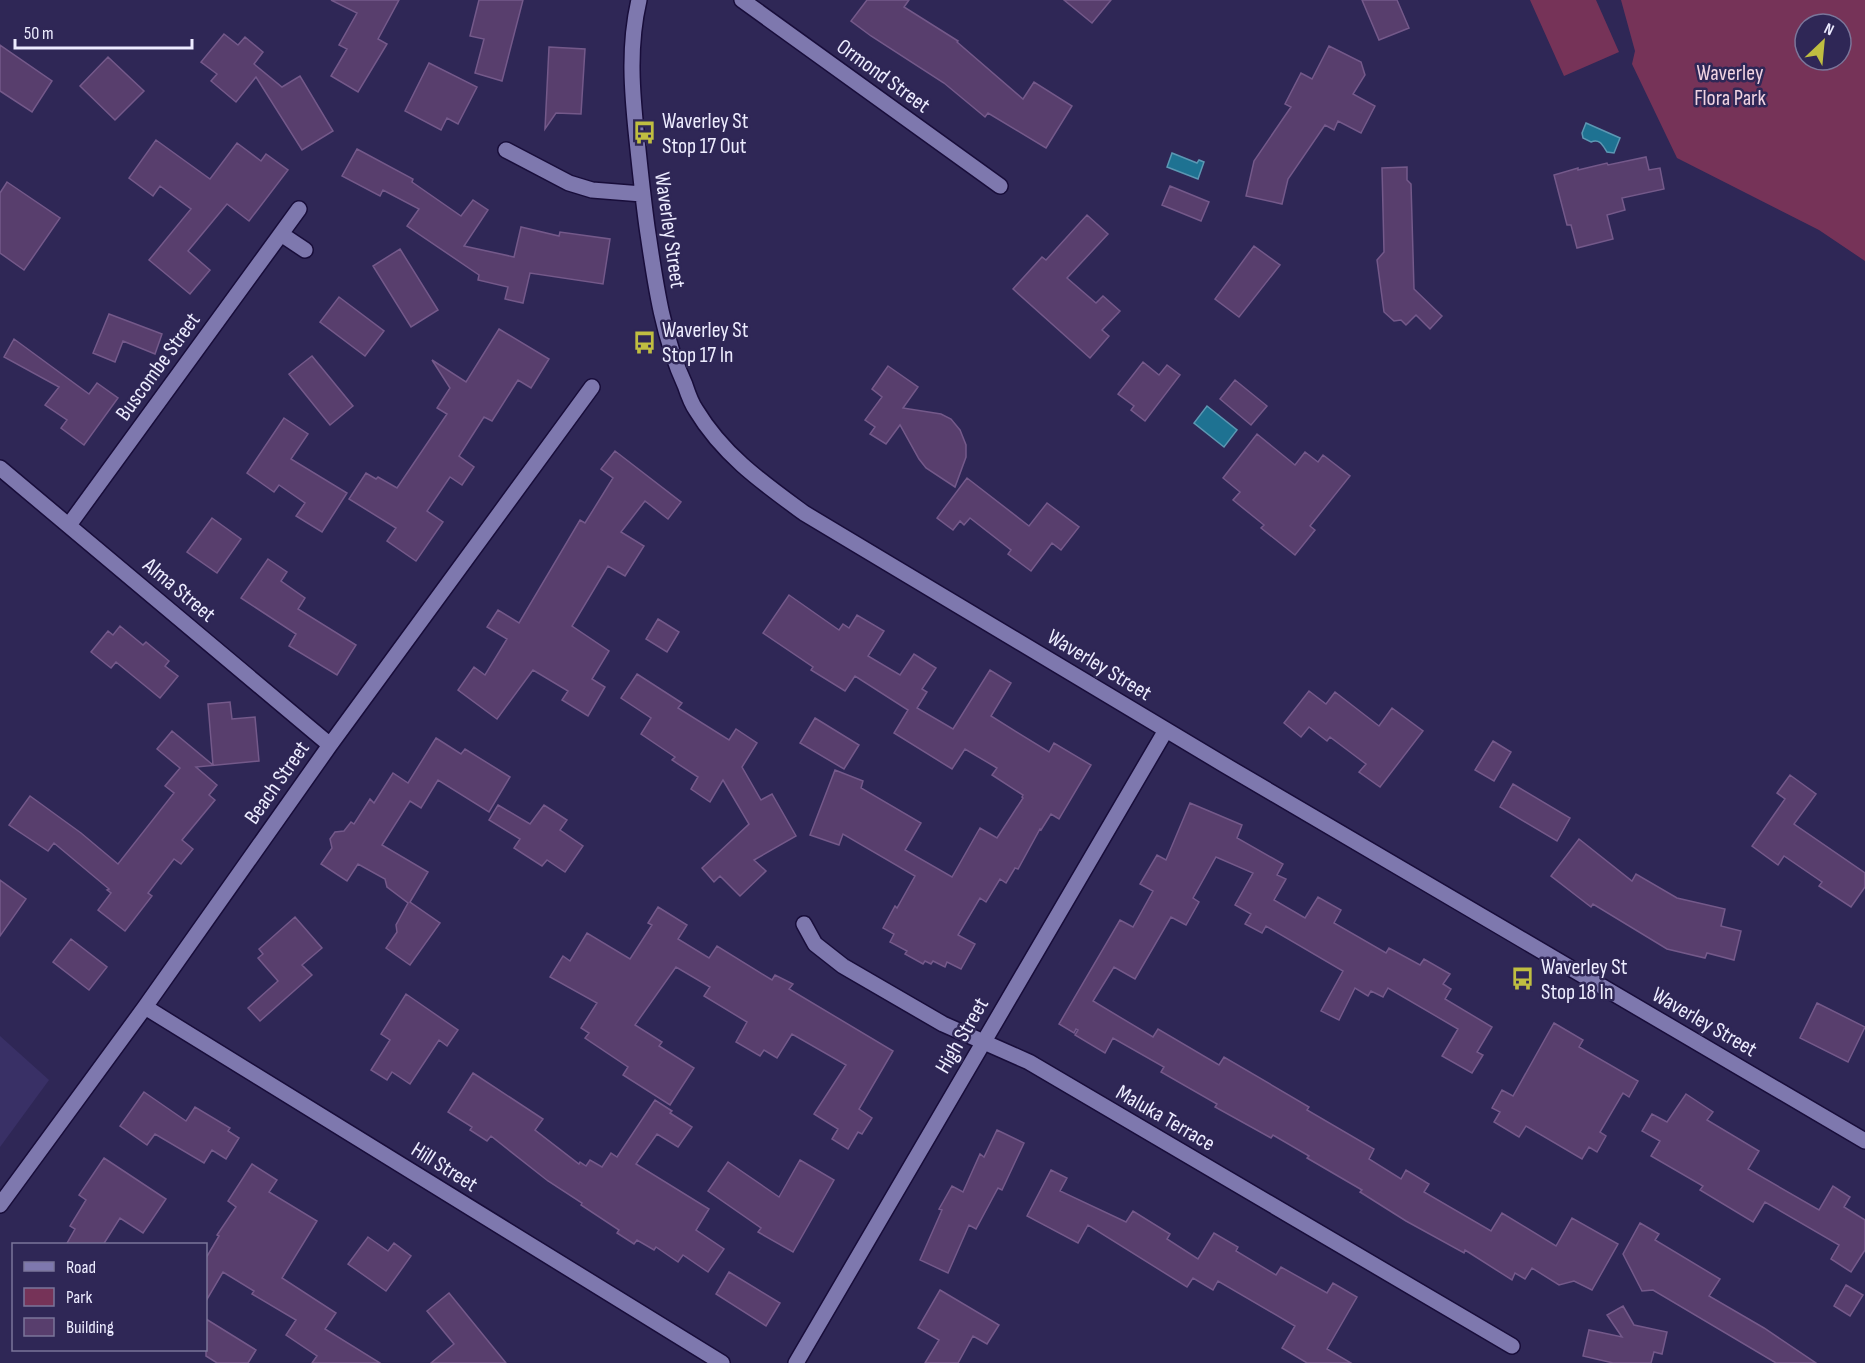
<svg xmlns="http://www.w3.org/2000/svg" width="1865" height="1363" font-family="'Sofia Sans Condensed',sans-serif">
<rect width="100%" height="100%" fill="#2f2756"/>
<path fill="#393066" d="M0,1036l49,44 -49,67z"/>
<path fill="#763358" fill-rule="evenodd" d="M1530,0h66l23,52 -55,24z
M1621,0h244v261l-46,-31 -142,-72 -45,-94 3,-13zM1805,24h36v36h-36z"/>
<path fill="#1e7292" stroke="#5c97b3" stroke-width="1.5" d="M1586,123l34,15 -6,15 -7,-1c-4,-6 -7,-14 -16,-10l-8,-4 -1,-5z
M1172,153l25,10 2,-3 5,2 -6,17 -31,-12z
M1207,406l30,24 -13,17 -30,-24z"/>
<path fill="#583e6d" stroke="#74598a" stroke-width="1.5" d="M331,0h68l-21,39 9,5 -29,48 -27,-16 16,-27 -8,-4 18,-32z
M479,0h44l-21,81 -27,-8 9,-34 -14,-3z
M867,0h42l-5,7 54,34 -1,1 66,57 11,-17 38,24 -26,42 -58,-35 -3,4 -41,-34 -73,-47 -20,-15z
M1064,0h47l-19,23z
M1362,0h35l12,28 -30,12z
M224,34l14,11 7,-8 18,15 -9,12 28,23 18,-11 33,55 -31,19 -46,-73 -20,25 -25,-21 6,-7 -16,-12z
M0,45l52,36 -20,31 -32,-21z
M1329,46l32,16 4,13 -12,19 22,12 -14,27 -23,-12 -4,9 -9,-5 -37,54 -6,25 -36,-8 8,-35 37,-54 -6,-3 16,-31 11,6z
M549,47l36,2 -4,65 -25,-1 -11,16z
M108,57l36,34 -29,29 -35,-34z
M429,63l48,24 -19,37 -11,-6 -6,12 -36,-19z
M156,140l54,39 27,-36 24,18 5,-7 22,16 -39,51 -22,-17 -39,47 22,19 -20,24 -41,-34 42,-51 -31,-23 -7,10 -24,-18z
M357,149l56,30 -1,3 49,34 12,-16 15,10 -24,36 50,11 7,-30 38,9 1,-4 50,7 -7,45 -73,-11 -7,30 -18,-4 3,-12 -30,-7 1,-5 -72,-49 12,-17 -36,-19 -3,6 -38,-20z
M1646,157l3,13 11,-2 4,21 -42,9 3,12 -18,5 6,24 -36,9 -6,-23h-4l-13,-50 24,-7v2l29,-7 1,2z
M1407,167v13l4,4 3,105 28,27 -12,13 -14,-14 -10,10 -5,-5 -7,1 -10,-9 -7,-52 7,-8 -2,-84z
M7,182l53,36 -36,52 -24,-17v-60z
M1170,186l39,16 -8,19 -39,-16z
M1087,215l21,19 -41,44 29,25 7,-7 17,15 -18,19 7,6 -19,22 -77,-69 29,-32 4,3z
M1254,246l26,19 -41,52 -24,-18z
M400,249l38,61 -27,17 -38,-61z
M339,297l45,34 -19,25 -45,-34z
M109,314l53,20 -7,20 -32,-13 -8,21 -22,-9z
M499,329l50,30 -18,29 -13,-8 -26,41 -8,-4 -25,39 15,11 -12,18 -12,-8 -23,34 16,11 -27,39 -29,-20 9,-13 -47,-29 17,-26 10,6 2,-2 19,11 50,-74 -10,-6 13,-20 -18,-28 34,22z
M14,339l75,55 8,-11 21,15 -34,47 -23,-17 6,-8 -22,-15 14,-18 -55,-30z
M312,356l41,50 -23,19 -41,-51z
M1143,362l16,13 8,-10 13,10 -35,46 -14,-11 3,-4 -16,-12z
M888,366l30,21 -15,21 38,6 10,5 9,11 6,15v12l-11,30 -29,-19 -7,-9 -19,-34 -14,19 -16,-10 5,-7 -10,-7 17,-23 -10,-8z
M1235,380l32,26 -16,19 -31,-26z
M284,418l24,16 -17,25 56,34 -25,39 -26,-16 9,-13 -26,-18 -5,7 -27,-19z
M1257,434l38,31 10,-13 13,10 5,-7 27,21 -40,50 5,4 -20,25 -34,-27 3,-3 -31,-25 7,-8 -17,-14z
M615,451l66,51 -13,17 -23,-18 -24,31 23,14 -19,30 -17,-10 -36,60 37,25 -17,28 13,8 -17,29 -26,-16 6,-9 -35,-21 -36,49 -39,-29 16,-23 11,8 22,-36 -20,-12 11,-17 21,13 61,-103 5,3 28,-45 -12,-9z
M967,478l62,48 18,-23 32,24 -18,23 -9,-7 -21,28 -23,-17 3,-4 -41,-32 -6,7 -4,-4 -7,9 -16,-12z
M212,518l29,21 -24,34 -30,-21z
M268,559l19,13 -6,9 24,17 -7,11 58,36 -19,30 -48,-29 7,-12 -55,-36z
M789,595l50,35 4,-6 6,4 8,-13 27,16 -16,25 32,19 14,-21 22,14 -14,21 5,3 -10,16 36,21 37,-59 21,13 -20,33 58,36 5,-9 37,22 -32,54 -8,-5 -10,16 -1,-1 -22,40 -3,-1 -9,15 -6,-4 -14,23 -6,-4 -22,37 17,9 -14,25 -14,-7 -2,5 -12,-6 -2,3 -6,-3 -2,3 -18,-10 2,-3 -17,-9 4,-8 -11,-6 12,-22 2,2 18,-32 -72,-42 -4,11 -29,-10 25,-65 28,11 -2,7 60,35 -16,27 47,27 28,-49 17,10 26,-40 -1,-1 1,-2 -31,-20 5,-7 -32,-19 -13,20 -58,-36 14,-23 -53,-34 -10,15 -34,-21 2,-3 -50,-34z
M658,619l21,13 -12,20 -21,-13z
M120,626l23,19 3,-3 23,19 -4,5 13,10 -18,22 -44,-36 -5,6 -20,-16 17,-21 5,4z
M637,674l45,29 -4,5 51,32 7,-11 21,14 -15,24 19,33 11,-6 24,42 -42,24 12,11 -26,25 -20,-20 -6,6 -12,-14 47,-44 -26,-44 -13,22 -19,-13 7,-12 -26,-17 3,-3 -34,-23 10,-16 -30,-20z
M1309,691l17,13 9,-12 44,34 13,-18 31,23 -43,56 -21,-15 7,-8 -36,-27 -3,4 -18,-14 -8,10 -17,-14z
M230,702l2,17 23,-2 4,44 -63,6 21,18 -8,10 6,5 -33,40 11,9 -12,15 -7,-5 -26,34 4,3 -27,35 -27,-21 13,-17 -4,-3 2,-1 -55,-46 -6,8 -39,-26 21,-29 51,37 37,31 56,-71 -9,-7 15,-18 -23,-19 15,-18 41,34 -5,-61z
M815,718l44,27 -15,24 -44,-26z
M436,738l25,16 4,-5 45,28 -21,35 -51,-32 -17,28 -11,-7 -28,44 46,27 -18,30 30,21 -30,42 -24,-17 11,-16 -1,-7 12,-22 -21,-16 -2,-8 -27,-15 -11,17 -26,-17 11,-16 -2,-9 5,-7 9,-1 7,-9 3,2 16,-25 4,4 19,-30 15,10z
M1493,741l18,11 -17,29 -19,-11z
M1790,775l26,19 -22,30 71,49v14l-14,20 -32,-21 3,-4 -38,-26 -6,9 -26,-19 33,-47 -8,-6z
M1513,784l57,34 -13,23 -57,-34z
M1190,803l52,22 -5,13 46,26 -6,11 9,4 -12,21 31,18 13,-21 23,13 -7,13 52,30 3,-5 31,17 4,-6 26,15 -7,10 8,5 -6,10 47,28 -15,25 6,3 -11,18 -30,-17 16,-27 -70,-41 -5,9 -12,-6 -3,5 -13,-8 -16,32 -18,-9 22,-40 -77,-45 -4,7 -17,-9 6,-10 -16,-9 18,-32 -37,-16 -23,41 6,4 -13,23 -15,-8 -36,62 -21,-12 -21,34 60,36 5,-8 61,36 5,-8 85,50 -2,3 67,39 -5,10 32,20 5,-9 23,14 -5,8 67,39 11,-18 54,33 16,-28 46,26 -26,46 -18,-9 -15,4 -27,-17 -7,11 -10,-6 -3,7 -47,-30 -1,3 -58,-32 -46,-29 2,-2 -55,-32 2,-2 -36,-21 -2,3 -56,-31 2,-3 -56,-32 3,-5 -51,-29 -8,15 -30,-18 3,-5 -2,-1 -2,4 -15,-9 61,-104 13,7 20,-36 -13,-7 17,-29 9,5z
M498,805l32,19 14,-19 23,15 -7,10 23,16 -18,26 -18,-12 -5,6 -28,-18 6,-9 -31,-19z
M1579,839l53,42 4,-7 41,24 48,11 -4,17 20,5 -7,29 -27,-7 -2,5 -38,-9 -74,-45 -2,3 -40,-31z
M0,880l26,19 -26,37z
M658,907l29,18 -9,14 31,19 8,-12 55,34 3,-5 18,9 -4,5 104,62 -34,58 13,9 -10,16 -4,-2 -10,17 -16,-10 6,-10 -24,-15 32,-49 -54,-31 -15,24 -13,-8 -4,6 -24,-14 11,-20 -43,-26 6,-9 -34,-20 -41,58 27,17 -3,4 35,22 -24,37 -47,-30 5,-8 -43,-29 4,-5 -8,-5 16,-25 -47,-26 13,-21 7,5 17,-28 43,26 22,-34 -4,-2z
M295,917l27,31 -20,17 10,10 -52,46 -12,-13 30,-27 -20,-23 5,-4 -4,-5z
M71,939l36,28 -18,23 -36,-28z
M406,994l52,36 -11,16 -8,-6 -29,44 -18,-12 -5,8 -16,-10 19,-30 -9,-6z
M1817,1003l48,24 -17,35 -48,-24z
M1554,1023l29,17 -4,7 59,34 -9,16 -6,-4 -23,39 6,4 -9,16 -8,-5 -7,12 -56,-33 -7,11 -25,-15 6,-10 -8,-4 10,-18 11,6z
M473,1073l70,46 -8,11 44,34 1,-2 6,4 4,-6 12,7 9,-14 6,4 38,-57 17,11 -2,2 22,14 -14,20 -21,-13 -21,30 73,45 -13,21 28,19 -16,23 -25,-17 -5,7 -22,-15 -2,3 -17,-10 -3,4 -17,-11 2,-3 -38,-25 1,-2 -34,-22 -57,-45 -4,5 -17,-11 2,-3 -24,-15z
M144,1092l42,29 9,-14 35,21 -2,3 11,7 -13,21 -14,-9 -8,13 -49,-29 -8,11 -27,-19z
M1686,1094l27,18 -6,8 52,31 -11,18 71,41 14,-24 17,11 -6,10 21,13v30l-14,22 -20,-13 8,-14 -74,-43 -12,20 -53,-32 3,-4 -52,-30 9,-15 -18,-10 10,-17 15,8z
M997,1130l27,13 -22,47 -4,-2 -22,41 -7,-4 -21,48 -28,-13 22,-50 -3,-1 13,-23 11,6 17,-38 4,3z
M104,1158l62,41 -23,34 -23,-15 -17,27h-37l9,-16 -5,-3 16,-26 -7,-5z
M800,1160l34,20 -41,72 -35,-20 3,-4 -53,-37 20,-29 51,35z
M252,1164l25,16 -8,12 48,29 -35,57 54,35 -11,16 55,34h-68l5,-7 -31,-21 10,-15 -44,-26 2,-3 -31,-19 -17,29v-43l13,-22 -2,-1 19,-28 -8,-6z
M1051,1170l16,8 -7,13 66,31 7,-11 37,23 -3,5 31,20 16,-26 24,14 -2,4 40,24 5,-8 46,26 6,-10 24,14 -30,52 24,14h-44l-25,-15 13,-22 -77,-45 -5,9 -20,-12 -6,9 -99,-62 -10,18 -51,-27z
M1640,1223l19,11 -4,6 65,39 -11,17 55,32 52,35h-40l-123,-73 -11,1 -19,-37z
M368,1237l20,14 6,-8 17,13 -25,35 -38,-27z
M729,1272l51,31 -14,23 -50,-32z
M1846,1285l17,10 -13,21 -16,-10z
M940,1290l59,35 -12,19 -14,-8 -15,27h-33l14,-23 -21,-12z
M449,1293l57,70h-75l23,-19 -27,-33z
M1623,1306l11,19 33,7 -5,22 -8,-2 -3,11h-38l-30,-7 6,-26 33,7 -15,-22z
M206,1319l50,31 -8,13h-31l-11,-7z"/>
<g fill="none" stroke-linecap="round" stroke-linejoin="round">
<defs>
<path id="minor" d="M639,0c-11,47 -7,93 -2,140 3,29 6,58 10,87 8,54 15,108 38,158 3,9 6,18 11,25 27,45 67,73 108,103l419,251 642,377
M742,0l258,186
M506,150l63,33 23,7 50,4
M281,234l24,16
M0,468l330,277
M69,525l230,-316
M804,924l11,20 28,22 100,58 86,38 483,284
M145,1007l577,356
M0,1205l145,-198 185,-262 262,-358
M796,1363l370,-633"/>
</defs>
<use href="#minor" stroke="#180d3a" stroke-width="18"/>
<use href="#minor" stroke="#7e78ae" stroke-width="15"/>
</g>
<defs>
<symbol id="bus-bare" viewBox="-9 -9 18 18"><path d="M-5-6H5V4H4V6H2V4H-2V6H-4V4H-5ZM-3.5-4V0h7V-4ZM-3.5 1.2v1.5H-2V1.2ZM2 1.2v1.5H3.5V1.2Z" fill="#c0be41" stroke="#2f2756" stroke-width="2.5" paint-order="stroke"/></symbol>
</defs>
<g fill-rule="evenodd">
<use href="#bus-bare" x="628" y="116" width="33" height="33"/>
<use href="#bus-bare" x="628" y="326" width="33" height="33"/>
<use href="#bus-bare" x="1506" y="962" width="33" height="33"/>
</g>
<g text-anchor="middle" stroke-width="5" stroke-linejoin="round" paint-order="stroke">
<g font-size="22" fill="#f0d3e1" stroke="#2f2756">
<text x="1730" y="80">Waverley<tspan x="1730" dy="25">Flora Park</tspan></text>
</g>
<g font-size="22" fill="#edecff" stroke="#2f2756">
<text transform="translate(884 75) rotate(36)" y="8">Ormond Street</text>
<text transform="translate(671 230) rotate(82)" y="8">Waverley Street</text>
<text transform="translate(157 366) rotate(-54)" y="8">Buscombe Street</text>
<text transform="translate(180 589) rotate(40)" y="8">Alma Street</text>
<text transform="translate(1100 664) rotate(31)" y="8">Waverley Street</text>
<text transform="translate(276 782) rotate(-55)" y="8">Beach Street</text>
<text transform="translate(1705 1021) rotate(30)" y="8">Waverley Street</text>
<text transform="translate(961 1035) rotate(-60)" y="8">High Street</text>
<text transform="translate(1166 1117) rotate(30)" y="8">Maluka Terrace</text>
<text transform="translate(445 1166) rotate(32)" y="8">Hill Street</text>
</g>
<g font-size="22" fill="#edecff" stroke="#2f2756" text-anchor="start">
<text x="662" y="128">Waverley St<tspan x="662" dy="25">Stop 17 Out</tspan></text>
<text x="662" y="337">Waverley St<tspan x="662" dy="25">Stop 17 In</tspan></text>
<text x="1541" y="974">Waverley St<tspan x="1541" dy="25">Stop 18 In</tspan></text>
</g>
</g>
<rect x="12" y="1243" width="195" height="108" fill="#2f2756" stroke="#7b769a" stroke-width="1.5"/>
<rect x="24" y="1262" width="30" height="9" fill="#7e78ae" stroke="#7b769a" stroke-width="1.5"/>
<text x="66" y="1273" font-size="18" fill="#edecff">Road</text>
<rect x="24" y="1288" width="30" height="18" fill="#763358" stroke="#7b769a" stroke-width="1.5"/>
<text x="66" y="1303" font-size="18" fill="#edecff">Park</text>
<rect x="24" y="1318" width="30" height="18" fill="#583e6d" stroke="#7b769a" stroke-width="1.5"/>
<text x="66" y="1333" font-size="18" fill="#edecff">Building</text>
<g transform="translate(1823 42) rotate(26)"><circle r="28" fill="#2f2756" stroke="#7b769a" stroke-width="1.5"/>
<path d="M0-4.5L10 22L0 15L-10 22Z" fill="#c0be41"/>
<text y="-9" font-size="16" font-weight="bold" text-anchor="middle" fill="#edecff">N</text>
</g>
<path d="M15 39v9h177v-9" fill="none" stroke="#edecff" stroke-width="3"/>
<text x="24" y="39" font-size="18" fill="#edecff" stroke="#2f2756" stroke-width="4.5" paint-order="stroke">50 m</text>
</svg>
